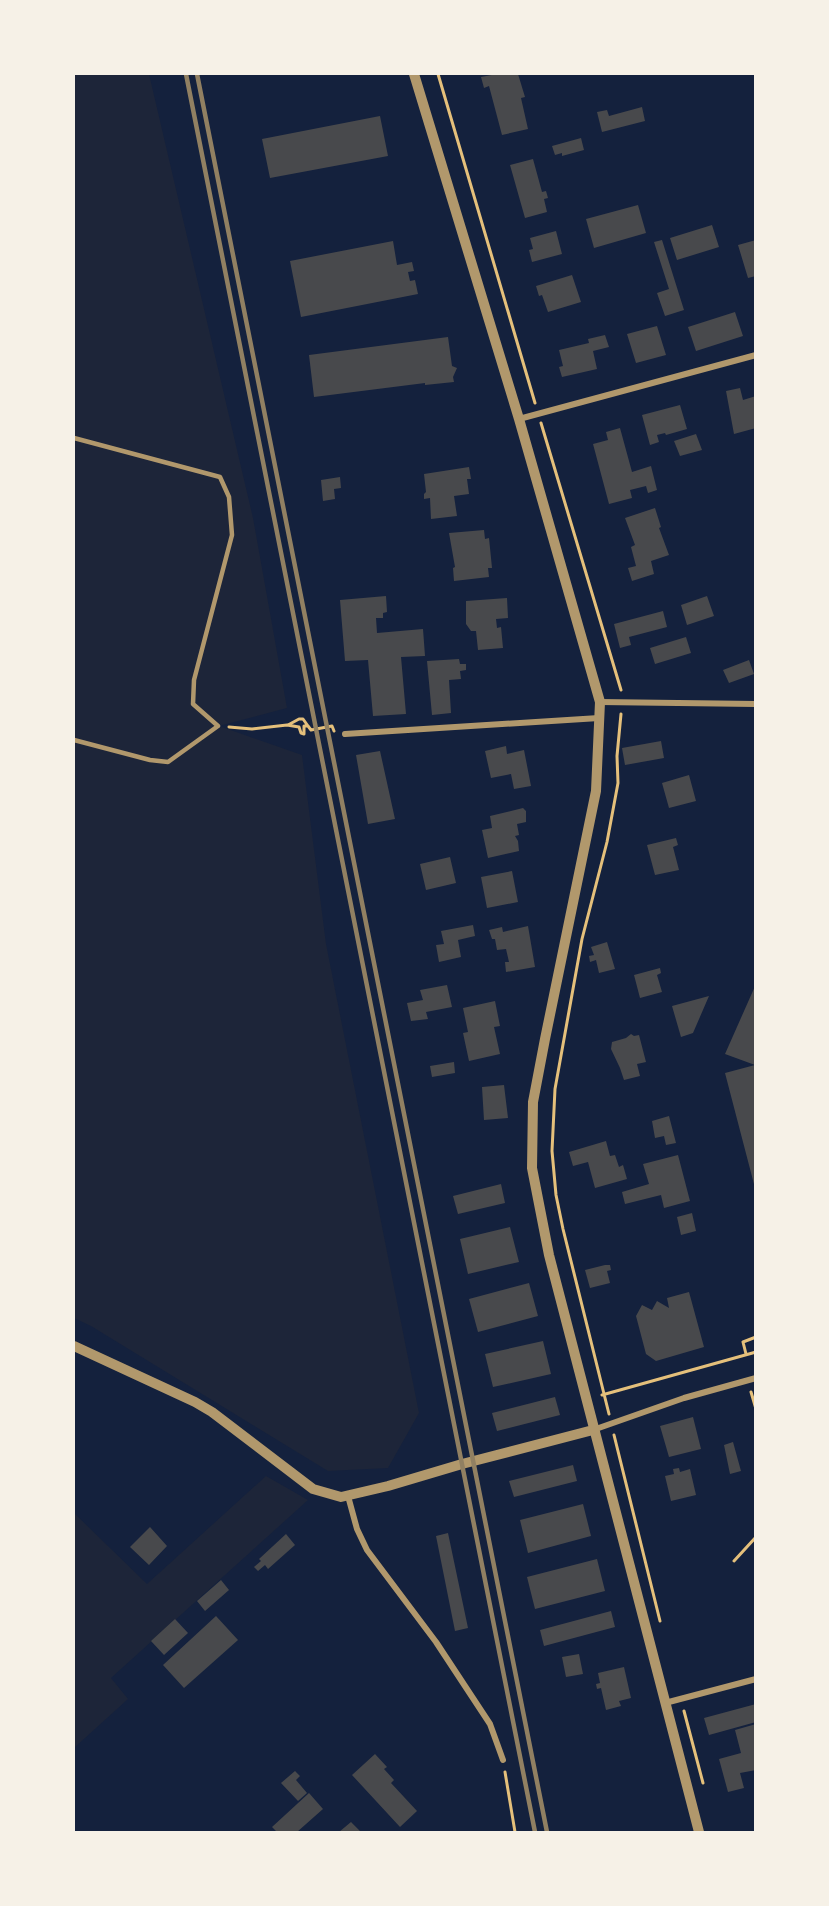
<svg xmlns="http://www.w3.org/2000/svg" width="829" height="1906" font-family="'DM Sans',sans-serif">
<rect width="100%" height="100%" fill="#14213d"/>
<path fill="#1d2539" d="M74,74h75l104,444 34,190 -68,18 83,29 24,189 93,469 -31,55 -60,3 -237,-145 -17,-8z
M266,1476l42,24 -197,178 17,21 -54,49v-235l73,71z"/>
<path fill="#48494c" d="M497,74h21l7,23 -4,1 7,31 -26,6 -13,-49 -5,2 -3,-11z
M642,107l3,14 -43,11 -5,-20 10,-2 2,6z
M380,116l8,40 -118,22 -8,-39z
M581,138l3,12 -22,6v-3l-7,2 -3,-9z
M533,159l9,33 4,-1 2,7 -4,1 3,13 -22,6 -15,-53z
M638,205l8,28 -52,15 -8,-29z
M712,225l7,22 -42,13 -7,-22z
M556,231l6,23 -30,8 -3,-12 4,-1 -3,-11z
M662,240l22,70 -19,6 -8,-23 12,-4 -15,-47z
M756,240v36l-8,2 -10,-33z
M393,241l4,24 15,-3 2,9 -6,1 2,9 5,-1 3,14 -117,23 -11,-56z
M572,275l9,27 -33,10 -6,-17 -3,1 -3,-10z
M735,312l8,24 -47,15 -8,-24z
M657,326l9,29 -30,8 -9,-29z
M605,335l4,12 -16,4 4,18 -35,8 -3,-10 4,-1 -4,-16 30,-7 -1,-4z
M448,337l4,29 5,2 -4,9 1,5 -29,3v-2l-111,14 -5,-42z
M740,388l3,12 13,-4v32l-22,6 -8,-43z
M680,405l7,24 -21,6 -1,-2 -8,2 2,7 -9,3 -8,-30z
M620,428l12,44 19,-6 6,24 -9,3 -2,-7 -16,4 2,8 -23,6 -16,-60 15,-4 -2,-8z
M696,434l6,16 -22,6 -6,-15z
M469,467l2,12h-4l2,15 -15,2 3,20 -26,3 -1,-21 -6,1v-5l2,-2 -2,-18z
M340,477l1,11 -7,1 1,10 -12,2 -2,-21z
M655,508l6,19 -2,1 10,27 -18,6 3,13 -22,7 -4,-13 8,-2 -5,-19 4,-2 -10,-27z
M484,530l1,9 4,-1 3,30h-4l1,9 -35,4 -1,-13 2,-1 -6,-34z
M386,596l1,16 -4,1v5h-7l1,15 46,-4 2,27 -24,1 5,57 -33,2 -5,-56 -23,1 -5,-61z
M707,596l7,20 -27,9 -6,-20z
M507,598l1,20 -12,1 1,9 4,-1 2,21 -25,2 -2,-19h-5l-5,-7v-23z
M663,611l4,16 -38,10 2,8 -11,3 -6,-24z
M686,637l5,16 -36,11 -5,-16z
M459,659l1,5h6v6l-6,1 1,8 -12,1 2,33 -19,2 -5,-54z
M749,660l5,14 -25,9 -6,-13z
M661,741l3,17 -39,7 -3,-17z
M506,746l1,8 17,-4 7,36 -17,3 -3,-15 -20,4 -6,-27z
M380,751l15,68 -27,5 -12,-69z
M689,775l7,26 -27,7 -7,-25z
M523,808l3,3v11l-9,2 2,11 -4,1 3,5 1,10 -31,7 -6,-28 10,-2 -2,-12z
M676,838l2,7 -5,2 6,23 -24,5 -8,-30z
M450,857l6,26 -30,7 -6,-26z
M512,871l6,31 -31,6 -6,-31z
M473,925l2,11 -17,4 3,17 -22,5 -3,-17 8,-1 -3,-13z
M528,926l7,41 -29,5 -1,-10h4l-3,-13 -9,1 -2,-11h-3l-3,-9 13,-3 1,5z
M607,942l8,27 -16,4 -3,-13 -6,2 -1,-6 5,-1 -3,-8z
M660,968l1,5 -4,2 5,17 -22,6 -6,-23z
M756,984v204h-1l-30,-115 30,-8 -30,-11z
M447,985l5,22 -26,5 2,7 -17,2 -4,-18 16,-3 -3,-10z
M709,996l-16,37 -12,4 -9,-31z
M495,1001l5,25 -6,1 6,27 -31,7 -6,-28 5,-1 -5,-24z
M631,1034l3,2 5,-1 7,27 -9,2 3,12 -16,4 -4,-12 -9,-19 1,-7 14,-4z
M454,1062l1,11 -23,4 -2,-11z
M504,1085l4,33 -24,2 -2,-33z
M669,1116l7,27 -10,2 -2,-9 -9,2 -3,-17z
M606,1141l4,15 5,-1 4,12 4,-2 4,14 -32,9 -7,-26 -15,4 -4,-14z
M678,1155l12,46 -26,7 -3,-13 -36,9 -3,-12 27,-8 -6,-20z
M501,1184l4,19 -47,11 -5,-18z
M692,1213l4,18 -15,4 -4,-18z
M510,1227l9,35 -51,12 -8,-35z
M605,1265h5l1,5 -4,1 3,12 -20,5 -5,-18z
M529,1283l9,33 -60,16 -9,-33z
M689,1292l15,55 -48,14 -10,-7 -10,-38 6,-11 10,5 5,-9 12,7 -2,-10z
M543,1341l8,33 -58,13 -8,-33z
M555,1397l5,18 -63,16 -5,-18z
M693,1417l8,32 -32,8 -9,-31z
M733,1442l8,29 -11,3 -6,-29z
M573,1465l4,16 -63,16 -5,-16z
M679,1468l1,4 10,-3 6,26 -25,6 -6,-25 9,-2 -1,-5z
M583,1504l8,32 -63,17 -8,-33z
M150,1527l17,19 -18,19 -19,-18z
M448,1533l20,95 -13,3 -19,-95z
M286,1534l9,11 -27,24 -3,-4 -7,6 -4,-4 7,-6 -2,-2z
M597,1559l8,32 -70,18 -8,-32z
M221,1580l8,10 -24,21 -8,-10z
M611,1611l4,16 -71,19 -4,-16z
M216,1616l22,24 -54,48 -21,-23z
M175,1619l13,14 -24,22 -13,-14z
M579,1654l4,20 -17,3 -4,-20z
M624,1667l7,31 -12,3 2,5 -15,4 -5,-22 -4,1 -1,-5 4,-1 -2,-10z
M756,1704v18l-47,13 -5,-17z
M756,1724v46l-16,3 4,15 -16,4 -9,-33 22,-6 -6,-23z
M375,1754l12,13 -3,2 10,11 -3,3 26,28 -17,16 -48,-52z
M295,1771l5,5 -4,4 11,13 -9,8 -17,-18z
M309,1793l14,16 -26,23h-20l-5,-5z
M351,1822l10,10h-22z"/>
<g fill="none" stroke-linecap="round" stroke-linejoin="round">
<path stroke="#e5c07b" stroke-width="3" d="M438,74l97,329
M541,423l80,267
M288,725l11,-6h4l5,7
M229,727l23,2 35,-4 12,2 2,6 3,1v-8h4l3,4 21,-4 2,5
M746,1354l-3,-12 13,-5
M751,1392l5,17
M602,1395l154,-43
M609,1414l-46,-185 -7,-34 -4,-44 3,-62 27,-150 25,-97 11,-59 -1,-27 4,-42
M614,1435l46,186
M734,1561l22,-24
M684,1711l19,72
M505,1772l10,60"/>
<path stroke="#b1986c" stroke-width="4.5" d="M74,438l146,39 9,20 3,38 -38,145 -1,24 25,22 -50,36 -18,-2 -76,-20"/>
<path stroke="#b1986c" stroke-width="6" d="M519,419l237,-64
M600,702l156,2
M345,734l254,-16
M593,1430l91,-32 72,-20
M348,1496l9,33 10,21 69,92 54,82 13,36
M665,1703l91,-24"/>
<path stroke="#b1986c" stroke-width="10" d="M414,74l105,345 81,283 -4,89 -51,248 -12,63 -1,66 17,87 150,577
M74,1346l121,56 17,10 101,77 28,8 47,-11 74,-22 131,-34"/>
<path stroke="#918062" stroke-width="4.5" d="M186,74l349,1758
M197,74l350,1758"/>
</g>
<rect width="829" height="1906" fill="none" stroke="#f6f1e7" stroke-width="150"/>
</svg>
